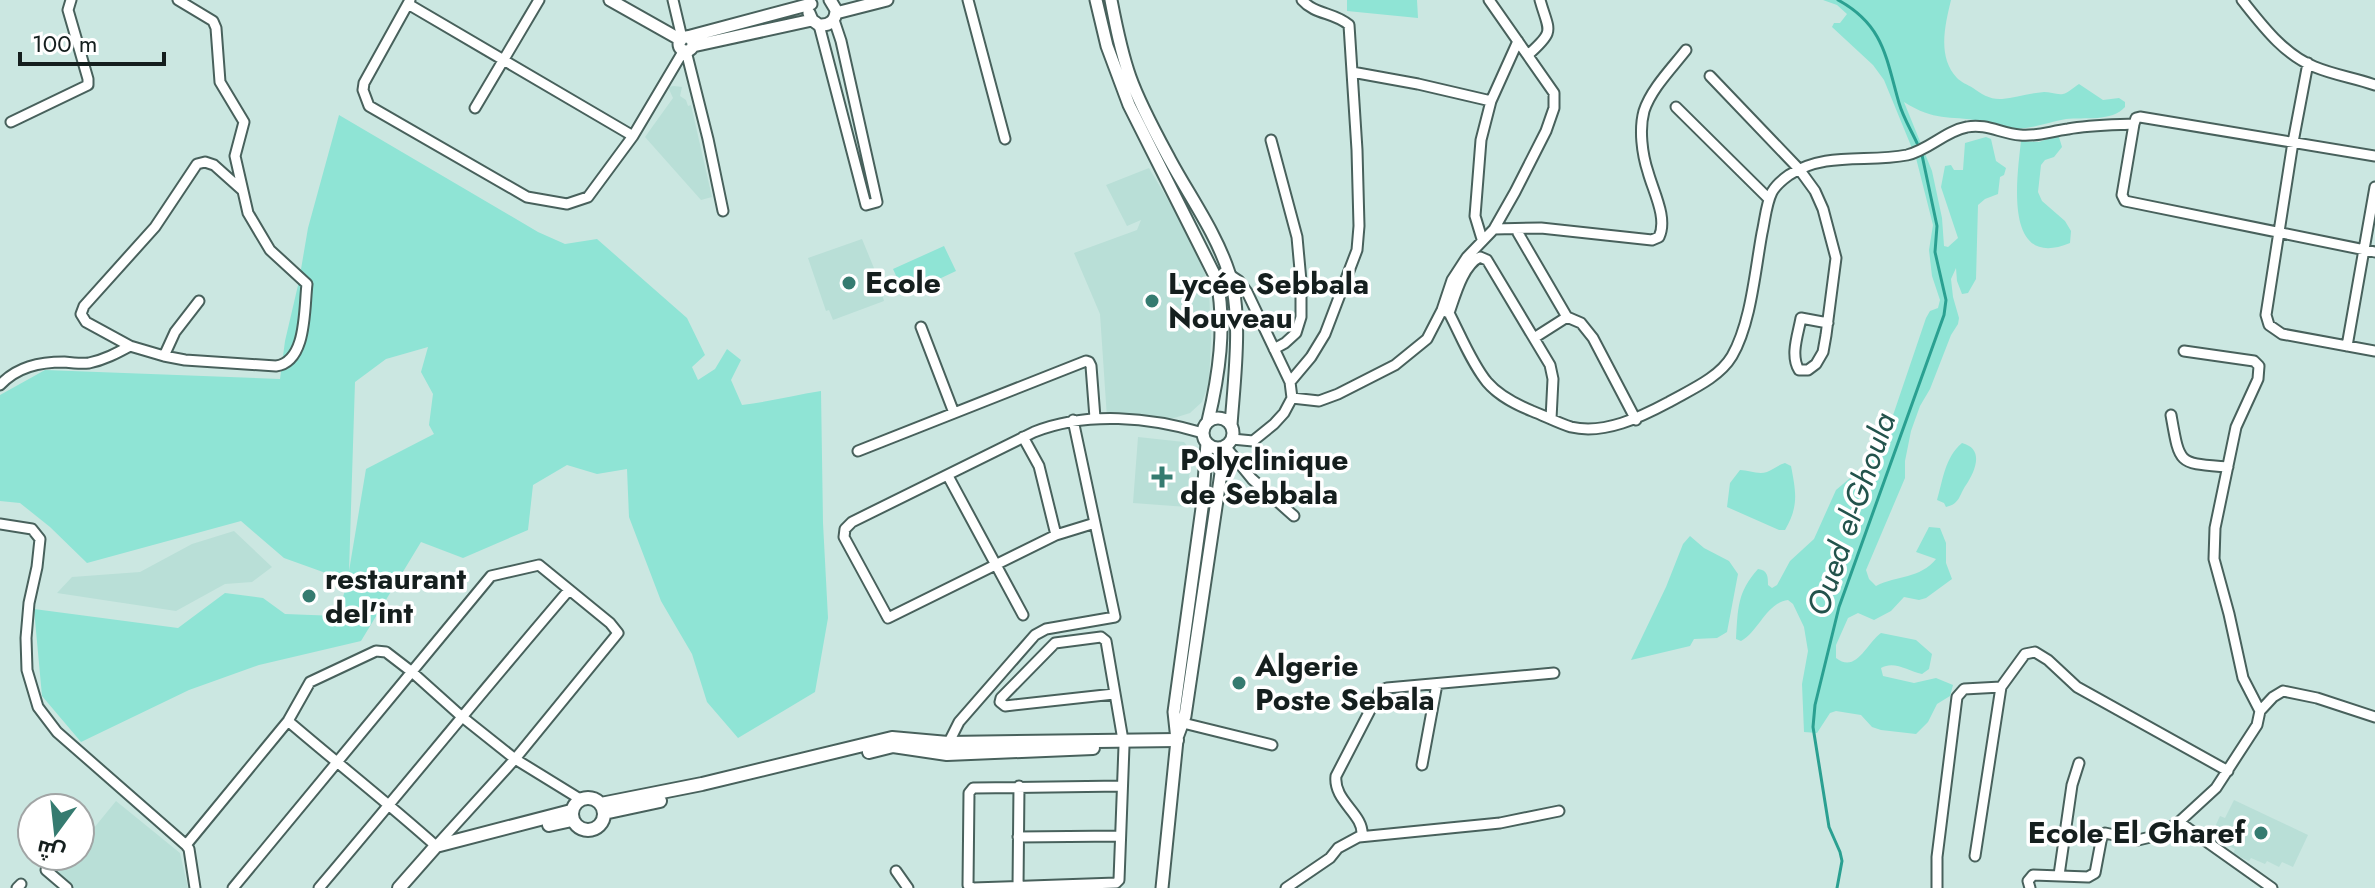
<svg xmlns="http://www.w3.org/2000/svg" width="2375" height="888" font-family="Jost,Cairo,sans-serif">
<rect width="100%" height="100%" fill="#cbe7e1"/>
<path fill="#b9dfd7" d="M674,86l8,1 -2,9 6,4 2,6 3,-1 21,92 -11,3 -56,-63 28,-39 -5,-11z
M1149,168l40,67 16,39 4,15 2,50 -2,44 -7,19 -12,11 -16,5h-67l-7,-104 -26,-61 63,-23 4,-10 -14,6 -21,-41z
M862,239l21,51 -2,1 3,10 -51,19 -4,-10 -3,1 -18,-53z
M1138,437l46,5 7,9 -4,56 -54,-4z
M234,531l38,36 -20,15 -27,2 -49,27 -119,-18 15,-16 68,-5 52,-28z
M2234,800l74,35 -15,32 -11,-5 -3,5 -12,-6 -2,3 -14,-6 -2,3 -16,-7 2,-5 -15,-7 3,-6 -10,-5 7,-15 5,2z
M116,801l64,52 8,35h-121l-13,-11 17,-21h9v-11z"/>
<path fill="#8fe4d5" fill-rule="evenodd" d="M1347,0h70l1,18 -71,-7z
M1823,0h128c-6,25 -14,57 6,78 4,4 11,7 16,10 8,6 18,12 29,11 13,-1 28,-6 42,-7 6,0 13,3 19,2 5,-1 11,-7 16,-10l24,16 16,-2 6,4v5c-13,15 -41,10 -59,12 -17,3 -32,9 -49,10 -12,0 -24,-6 -36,-8 -34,-6 -45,1 -77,-19l28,69 10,47 2,28 4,1 10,-9 -17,-51 4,-21 6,-1 3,5h9l2,-27 21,-6 5,2 5,22 10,7 -2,7 -4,2 -2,17 -13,5 -7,6 -2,74 -8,14 -6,1 -5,-13 -1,-13 -5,11 2,18 6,21 -1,6 -7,11 -21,54 -10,17 -9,25 -6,30v17l-39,92 3,9 7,7c21,-11 44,-7 60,-27l-20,-7 13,-25 11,1 6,15v20l6,16 -26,19 -7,2 -15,-3 -13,14 -17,9 -16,-7 -10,5 -12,27v13c20,16 30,-14 45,-25l35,7 16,14 -3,15 -7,5c-14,-3 -28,-14 -41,-6l2,8 31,7 22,-5 17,7 -3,11 -13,8 -9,18 -12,12 -35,-4 -9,-3 -11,-12 -25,-4 -6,2 -13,20 -13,-1 -2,-48 6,-33 -4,-24 -11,-23 -5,-4c-22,3 -29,31 -47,41l-5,-2c2,-30 1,-47 22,-70 10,1 10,8 10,16l4,3 5,-3 13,-24 24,-22 22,-49 34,-29 18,-31 38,-112 4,-7 8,-3 2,-8 -8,-24 -3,-26 4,-25 -17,-67 -32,-78 -11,-15 -41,-38 2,-4h6l7,-9 -10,-9z
M339,115l199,117 27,12 32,-5 90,79 18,37 -13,12 6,13 17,-11 12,-20 14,11 -10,20 11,25c27,-3 52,-10 79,-14l2,132 5,95 -13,74 -77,46 -31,-36 -15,-48 -31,-53 -32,-84 -2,-48 -30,5 -30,-9 -34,20 -5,45 -65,28 -42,-16 -60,99 -102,24 -70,25 -108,52 -39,-46 -8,-87 144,19 47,-35 38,5 22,16 52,2 11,-35 -64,-23 -43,-37 -154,42 -37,-36 -30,-24 -20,-2v-106l45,-25 235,9 5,-38 14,-60 9,-53zM428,347l-7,25 12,22 -4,31 5,9 -68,35 -17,102 6,-189 31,-23z
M2053,137h6l3,10 -8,10 -9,3 -4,5 -3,27 4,9 23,20 6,10 -1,12c-67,28 -53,-65 -49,-102l18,1z
M944,246l12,25 -51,24 -12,-26z
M1962,443c23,6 13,28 4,42 -7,10 -6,19 -20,22l-2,-4 -7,-3c6,-20 8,-43 25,-57z
M1785,463l6,3c5,26 8,40 -6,64h-6l-52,-23 3,-24 10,-13c9,0 18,5 27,2 7,-3 11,-7 18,-9z
M1690,536l14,12 25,13 9,13 -11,58 -10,6 -23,1 -4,7 -59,14 35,-73 17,-43z"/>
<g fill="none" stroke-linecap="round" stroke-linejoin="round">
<path stroke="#2aa091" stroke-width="3" d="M1838,0c46,25 48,58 61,103 4,14 12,27 18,40
M1837,888l5,-27 -2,-9 -11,-25 -16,-100 2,-22 24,-98 105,-292 2,-15 -11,-48 2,-26 -15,-71"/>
<defs>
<path id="minor" d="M178,0l35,21 3,7 4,54 24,40 -9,34 13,57 22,37 37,34c-3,25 0,78 -31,82l-91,-6 -21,-4 11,-24 24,-31
M410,0l-46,83 -1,7 6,16 158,91 40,7 21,-7 45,-61 51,-86
M673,0l9,38
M968,0l37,139
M2242,0c20,25 42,55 73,67 19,8 40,11 60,18
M408,4l225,132
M819,25l47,180 11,-3 -36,-161 -7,-21
M686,51l22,88 15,72
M1528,55c28,-25 21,-23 12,-55
M2308,63l-15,79 -27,173 3,10 13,9 93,17
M1352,72l66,12 73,17
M1710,76l89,93 16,22 8,18 13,49 -10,77 -3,17 -7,12 -8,6h-9c-9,-15 -1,-35 2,-52l27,5
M1676,107l93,92
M475,108l64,-108
M11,122l77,-37v-6l-20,-69 3,-10
M1271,140l26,97 4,44v36l-5,16 -11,10 -11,6
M2375,156l-235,-39 -4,1 -2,6 -12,71 3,6 250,51
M1494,229l47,-1 111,12 7,-3c9,-19 -6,-46 -11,-65 -6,-18 -9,-43 -4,-61 7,-22 28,-43 42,-61
M1518,233l49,84
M1482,239l-7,-23 6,-76 10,-39 27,-60
M1230,275l9,6 8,11 43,90 2,16 -8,15 -10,11 -21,17 -21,-2
M1442,310l7,3c11,21 23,51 38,69 12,14 28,22 45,29 13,5 26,12 39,16 33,8 70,-10 98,-25 21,-12 50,-24 63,-46 19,-33 23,-85 30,-123 3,-13 4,-29 10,-41 4,-7 10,-12 17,-17 37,-24 78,-12 118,-20 22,-5 38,-24 60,-28 19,-4 35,7 53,8 17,2 31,-4 48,-6 21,-4 44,-4 66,-5
M1449,313c6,-17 14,-48 31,-56l7,3 63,105 3,14 -2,40
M921,327l33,86
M1534,338l33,-21 14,6 12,15 43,82
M130,346l-44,-24 -5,-8 3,-8 71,-79 42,-63 8,-2 9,3 28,25
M2347,346l28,-159
M2184,351l70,10 5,5 -1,13 -22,48 -21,101 -1,31 15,55 14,64 17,33
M1290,382l21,-25 14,-23 32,-84 2,-24 -2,-76 -8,-125c-15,-13 -34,-10 -47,-25
M0,385c17,-18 39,-23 64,-23 8,1 17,2 25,1 15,-3 28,-10 41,-17l34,10
M1292,398l27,3 19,-7 57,-29 32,-26 15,-29 10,-30 15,-23 27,-28 21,-37 31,-61 8,-23v-15l-65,-93
M2171,415c9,51 7,48 57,52
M1023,437l16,29 17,69
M1225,446l27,33 42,37
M858,451l228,-90 3,1 2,4 4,52
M948,476l75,139
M1095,523l-39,12 -168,83 -44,-81 1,-8 7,-7 182,-90c53,-21 116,-15 169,1
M0,524l32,5 8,10 -3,28 -8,36 -3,35 1,32 11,37 19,25 129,113 3,4 6,39
M1114,694l-109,12 -5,-4 1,-4 54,-55 46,-6 5,4 18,105 -5,134 -3,3 -143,5 -5,-3 1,-92 4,-5 149,-2
M1183,723l89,22
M946,748l13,-26 76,-87 11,-6 69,-12 -42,-197
M1422,765l15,-81
M2179,822l93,66
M1018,837l102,-1
M1359,837l141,-14 59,-12
M186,845l102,-124 22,-39 66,-31 10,1 26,20 49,44 54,43 65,40
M1975,856l26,-169
M46,870l21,18
M896,871l12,17
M2059,875l13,-90 7,-22
M1018,887l1,-101
M17,888l4,-4
M233,888l258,-312 48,-11 71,58 8,10 -103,126 -79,87c-48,-43 -99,-83 -148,-125
M319,888c84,-99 166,-200 250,-298
M1286,888l44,-30 8,-10 24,-13c2,-21 -29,-34 -26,-59l44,-85 7,-3 167,-15
M1937,888v-31l20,-160 7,-8 37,-2 24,-33 10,-2 13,8 29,27 151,84
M2030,888l-2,-7 5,-6 55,2 7,-4 7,-37 3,-3 33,7 21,-5 20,-13 37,-34 41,-63 3,-14 13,-14 10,-6 34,7 58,19"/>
<path id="tertiary" d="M610,0l71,40
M1096,0l11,46 22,59 88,175c9,47 2,95 -9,141
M1111,0c5,26 10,52 19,77 10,28 26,57 40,83 20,37 46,73 59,113 14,41 5,109 2,152
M809,13l3,7 7,5c11,1 17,-5 17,-15l-6,-10
M836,13l51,-13
M687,37l124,-33
M679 44a7 7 0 1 1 14 0a7 7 0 1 1-14 0Z
M693,46l119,-26
M1203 433a15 15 0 1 1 30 0a15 15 0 1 1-30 0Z
M1178,735l7,-19 40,-270
M1162,888l15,-148 -3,-28 28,-204 5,-65"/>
<path id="secondary" d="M869,752l24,-6 54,8 146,-6
M572 814a16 16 0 1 1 32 0a16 16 0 1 1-32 0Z
M601,804l101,-20 190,-46 56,5 229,-3
M604,813l56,-12
M549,825l23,-5
M399,888l37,-42 135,-35"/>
</defs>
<use href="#minor" stroke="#48615c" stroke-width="13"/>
<use href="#tertiary" stroke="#48615c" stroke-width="15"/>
<use href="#secondary" stroke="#48615c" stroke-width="16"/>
<use href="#minor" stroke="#fff" stroke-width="9"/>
<use href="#tertiary" stroke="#fff" stroke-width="11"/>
<use href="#secondary" stroke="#fff" stroke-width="12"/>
</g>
<g fill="#357b70" stroke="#fff" stroke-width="3">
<circle cx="849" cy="283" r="8"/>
<circle cx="1152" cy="301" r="8"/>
<path d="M1158 465h8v8h8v8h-8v8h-8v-8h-8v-8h8z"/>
<circle cx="309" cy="596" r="8"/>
<circle cx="1239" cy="683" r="8"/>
<circle cx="2261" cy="833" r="8"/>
</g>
<g text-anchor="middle" stroke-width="7" stroke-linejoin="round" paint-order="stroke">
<g font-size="30" font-weight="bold" fill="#151f1e" stroke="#fff" text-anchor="start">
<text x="865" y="293">Ecole</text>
<text x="1168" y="294">Lycée Sebbala<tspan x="1168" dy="34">Nouveau</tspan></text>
<text x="1180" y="470">Polyclinique<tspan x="1180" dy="34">de Sebbala</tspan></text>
<text x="325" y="589">restaurant<tspan x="325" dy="34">del'int</tspan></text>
<text x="1255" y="676">Algerie<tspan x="1255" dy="34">Poste Sebala</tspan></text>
<text x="2245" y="843" text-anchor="end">Ecole El Gharef</text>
</g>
<g font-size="32" font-style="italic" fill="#23534c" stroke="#fff">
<text transform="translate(1851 514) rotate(-71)" y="11">Oued el-Ghoula</text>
</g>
</g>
<g transform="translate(56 832) rotate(195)"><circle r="38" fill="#ffffff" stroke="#a1a5a5" stroke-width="2"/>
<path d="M0-6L14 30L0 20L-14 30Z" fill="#357b70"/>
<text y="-12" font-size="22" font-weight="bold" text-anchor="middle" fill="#151f1e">ش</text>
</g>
<path d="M20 52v12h144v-12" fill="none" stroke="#151f1e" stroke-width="4"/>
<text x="32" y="52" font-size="24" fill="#151f1e" stroke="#ffffff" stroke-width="6" paint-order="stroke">100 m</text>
</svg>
